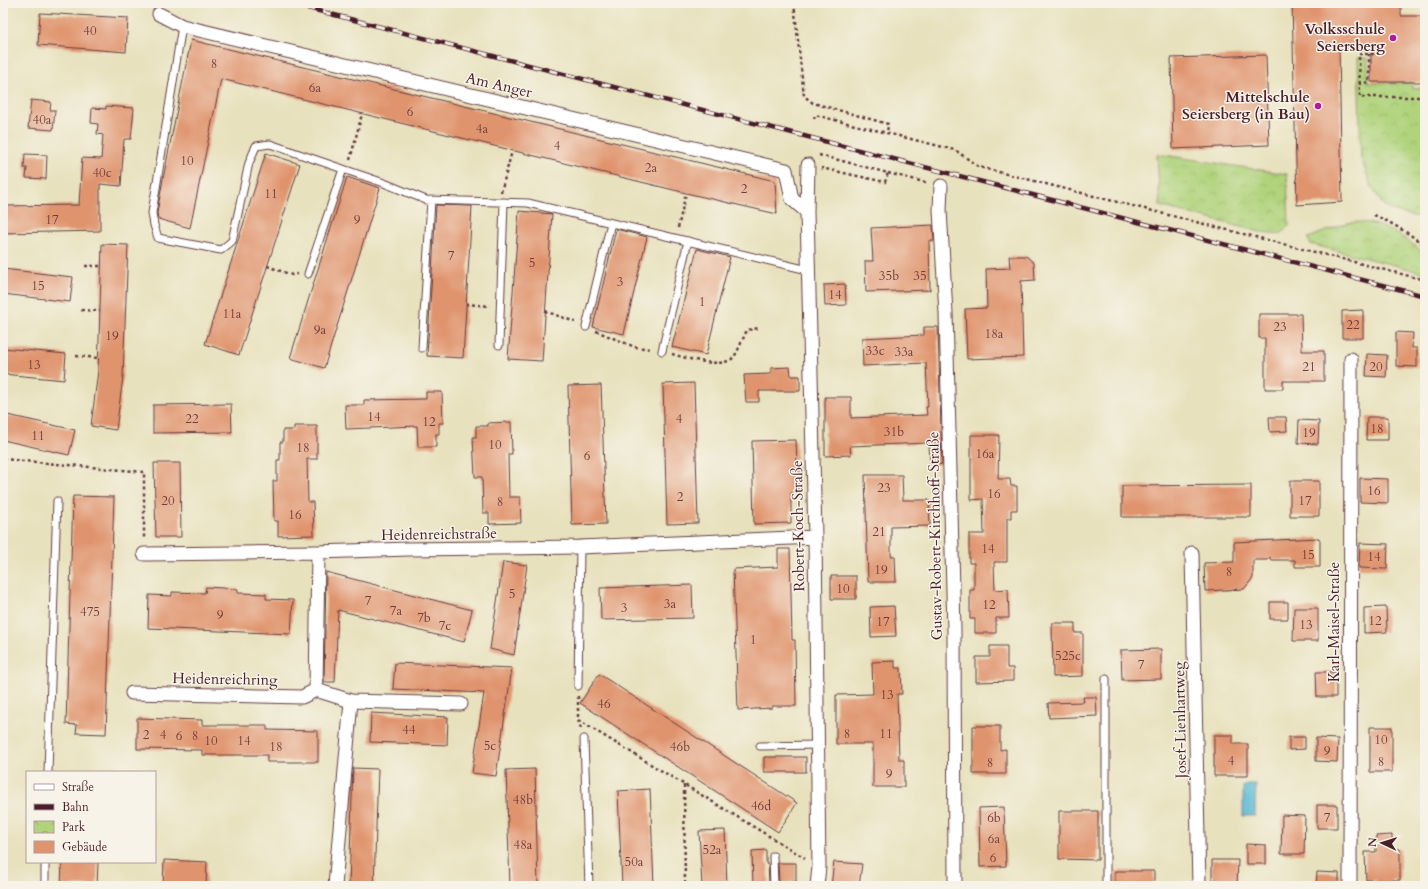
<svg xmlns="http://www.w3.org/2000/svg" width="1428" height="889" font-family="Cardo,serif">
<defs>
<pattern id="park-crowns" width="20" height="18" patternUnits="userSpaceOnUse"><rect width="20" height="18" fill="#b0d37c"/><path d="M2 6a3 3 0 1 1 6 0M12 15a3 3 0 1 1 6 0" fill="none" stroke="#99b56b"/></pattern>
</defs>
<rect width="100%" height="100%" fill="#f7f3e8"/>
<filter id="ink" filterUnits="userSpaceOnUse"><feTurbulence type="fractalNoise" baseFrequency=".025" numOctaves="2"/><feDisplacementMap in="SourceGraphic" scale="8" xChannelSelector="R" yChannelSelector="G"/><feConvolveMatrix kernelMatrix="1 2 1 2 8 2 1 2 1" color-interpolation-filters="sRGB"/></filter>
<filter id="wash" filterUnits="userSpaceOnUse"><feTurbulence type="fractalNoise" baseFrequency=".012" numOctaves="4" result="noise"/><feDisplacementMap in="SourceGraphic" scale="16" xChannelSelector="R" yChannelSelector="G"/><feGaussianBlur stdDeviation="0.9" result="paint"/><feColorMatrix in="noise" values="0 0 0 0 0 0 0 0 0 0 0 0 0 0 0 0 0 1.4 0 .05"/><feComposite in="paint" operator="in"/></filter>
<g filter="url(#wash)">
<rect width="100%" height="100%" fill="#e8e1bd"/>
<path fill="url(#park-crowns)" stroke="#7d7954" d="M1358,58h10v25h44v5h13v127l-7,2 -23,-5 -12,-7 -12,-19 -10,-28z
M1157,154l130,20 2,52 -8,8 -21,-2 -100,-26z
M1357,222c25,0 51,16 68,33v18l-115,-29 -2,-6 39,-15z"/>
<path fill="#53b7d2" stroke="#4e6b7e" d="M1243,785h13l-1,31h-12z"/>
<g id="blocks">
<path fill="#e0946e" d="M1292,3h109v13h24v66h-54v-33h-32l3,153 -45,3z
M40,13l88,5 -2,34 -88,-7z
M191,40l584,141 2,33 -91,-21 -465,-114 -31,149 -32,-9 -1,-6 6,-34z
M1266,55l3,90 -96,4 -2,-91z
M31,100l20,2 -1,8h5l-2,20 -25,-2z
M106,106l28,2 -3,31h-7l-3,47 -21,-2v47l-97,2v-27l76,-1 3,-47 19,1 2,-24 -6,-1 1,-10 -7,-1 1,-15 14,1z
M266,153l34,11 -61,191 -34,-11z
M25,154l22,1 -1,24 -20,-1 1,-10h-3z
M347,177l33,11 -56,180 -34,-10z
M436,205l36,1 -9,152 -36,-2z
M519,211l33,3 -10,147 -34,-2z
M933,225l1,16h-5l1,49 -64,2 -1,-31h8l-2,-33z
M616,229l31,8 -23,97 -31,-7z
M102,244l26,1 -5,132 -7,53 -25,-4 7,-55z
M697,249l33,8 -24,98 -34,-8z
M1009,256h17l8,7 1,17 -14,1 2,76 -56,2 -2,-50 22,-1 -1,-39 24,-1z
M3,269l70,8 -3,25 -67,-8z
M845,284l1,21 -21,1 -1,-21z
M1363,310v28h-21v-27z
M1259,314h42l1,37h22v30h-41v8h-18v-51h-6z
M924,327h14l4,137 -12,1 -1,-22 -79,3 1,9 -26,1v-59h26v21l76,-3 -1,-8h2l-2,-44 -63,3 -1,-28 62,-3z
M1396,332l17,1 -1,15h5v19l-21,-1z
M3,348l63,6 -2,26 -61,-6z
M1367,354l20,1 -1,22 -20,-1z
M790,367l1,9h9v15h-41v11h-13l-2,-27 27,-1v-6z
M694,383l4,140 -31,1 -4,-140z
M601,385l5,139 -34,1 -4,-139z
M426,392h16l1,31h-4v11h-3v13h-18l-1,-21 -71,3 -1,-24h19v-5l62,-1z
M231,404l1,28 -79,1v-28z
M3,414l72,16 -6,25 -66,-15z
M1269,417h17l1,14 -17,1z
M1367,417h21v23h-22z
M1299,420l20,1 -1,23 -20,-1z
M511,422l1,32h-4l1,43h11l1,26 -32,1v-11h-6l-1,-36h-7l-2,-40h3v-11h12v-3z
M294,426h23v33h-10l1,43h5l1,33 -36,1v-15h-4l-1,-40h4v-21h3v-18h3v-12h11z
M971,435h28l-1,44h12l1,7h6v24h-6v8h-4v44h-13l1,28 13,-1 1,29h-13v15h-21v-14h-5v-29h4v-27h-5v-29h15l-1,-35 -12,1z
M796,440l2,53h-7v30l-37,1 -2,-83z
M154,463h26l1,74h-25z
M865,475h37l1,25h26l1,26 -39,1v29h4l1,26h-28z
M1360,478l28,1v24l-28,-1z
M1290,481h29v35h-29z
M1251,485v32h-129v-31z
M73,496l41,1 -8,237 -30,-1 1,-8 -11,-1z
M1319,538v2h1v27h-25v-7h-25v-3l-3,3h-14v18l-9,11 -39,2 -1,-28 30,-1v-20z
M1360,543l28,1 -1,25 -28,-1z
M778,549h12l2,91h3l1,66h-24v2l-34,2 -5,-141 45,-2z
M503,562l24,3 -13,90 -24,-6z
M326,572l146,38 -8,32 -126,-32 -3,72h-11z
M831,576h25v23h-25z
M692,585l1,33 -92,2 -1,-32z
M206,587l32,2v4l28,1v5l27,1 -2,34 -143,-6 1,-33 23,1v-4l33,1z
M1270,602h18v17h-18z
M894,606l2,30 -25,1 -1,-30z
M1386,607l1,25 -23,1v-25z
M1294,608h24v33h-25z
M1052,623h23v10h8v43l-30,1z
M990,646h17v22h6v13l-37,1v-25h14z
M1161,649v30l-39,1 -1,-30z
M895,661v7h6l1,26h-5l2,66h5v27h-31v-43h-37v-49l37,-1 -1,-32z
M395,663l117,5 -16,108 -24,-3 12,-80 -91,-4z
M1316,672h20v25h-19z
M599,674l198,129 -19,29 -198,-129z
M1083,697h13l1,19 -48,2 -1,-15 36,-1z
M371,713l77,4 -1,28 -77,-3z
M137,718l65,2v5h65v5l51,1v31h-51v-7h-65v-5l-65,-1z
M973,726h27v24l6,-1v25h-33z
M1370,727h22v45h-22z
M1214,735h19v9h15v32h-34z
M1289,737h16v12l-16,1z
M1316,738l22,1 -1,23 -21,-1z
M764,757h42v15h-42z
M353,768l25,1 -4,117h-25z
M535,769l3,117h-28l-4,-116z
M650,789l4,97h-32l-4,-95z
M1317,805h20v23h-20z
M1004,807l2,59 -26,1 -1,-59z
M1059,811h39v49l-39,-1z
M1282,815l23,1 -1,38h-23z
M725,830l2,56h-25l-3,-55z
M1392,835v14h8v31h-9v6h-15v-6h-10l-1,-28h11v-16z
M1246,844l20,1v19h-20z
M766,850v14h2l1,19h-2v3h-14l-1,-35z
M164,860l43,2 -1,24h-43z
M1212,860h26l-1,26h-25z
M62,862h36l-1,24h-36z
M834,862l28,2 -3,22h-28z
M778,863h18v19l-17,1z
M1115,871h39v15h-39z
M1317,872l22,1v13h-23z"/>
</g>
</g>
<g filter="url(#ink)">
<use href="#blocks" fill-opacity="0" stroke="#623c41" stroke-width="1"/>
<g fill="none" stroke-linecap="round" stroke-linejoin="round">
<defs>
<path id="lane" d="M182,26l-30,187 2,12 4,13 63,12 11,-9 17,-78 7,-17 14,-2 114,39 42,17 102,3 280,67
M308,274l35,-105
M586,327l25,-104
M499,345l5,-143
M422,348l9,-148
M662,351l26,-110
M1106,679v207
M578,686l2,-139
M584,739l5,147
M760,746l58,-1
M48,772l9,-271
M773,856l1,30
M45,886v-24"/>
<path id="street" d="M159,14l23,12 604,144 6,29 15,13
M808,165l-1,47 8,325 4,330 -2,19
M941,186l-1,24 6,103 8,317 1,256
M1192,553l7,333
M144,554l174,-2 90,-3 172,-2 235,-10
M316,690l2,-138
M132,693l170,4 14,-7 35,11 110,3
M335,886l16,-185
M1350,886l1,-527"/>
</defs>
<use href="#lane" stroke="#623c41" stroke-width="9"/>
<use href="#street" stroke="#623c41" stroke-width="15"/>
<path stroke="#623c41" stroke-width="2.5" stroke-dasharray="3 3" stroke-linecap="butt" d="M794,3l10,93 9,7 75,21 -1,10
M1374,54h-15l1,43h65
M1359,84l10,-2v-28
M814,119l1,-4 140,35 24,17 446,113
M819,155l69,18 -3,9 -64,-14
M350,160l12,-46
M888,173l40,10
M501,192l11,-41
M1374,215c18,8 35,18 51,31
M678,228l8,-35
M85,266h16
M267,266l25,9 5,-1
M466,304l24,2
M81,310l19,1
M545,311l30,11
M596,331l39,16 17,2
M672,354c14,4 49,15 61,4 4,-4 11,-22 14,-28l12,-2
M76,356l22,2
M3,459l141,13v68
M578,696v24l3,9
M578,720l227,138
M684,785l1,101"/>
<use href="#lane" stroke="#fff" stroke-width="7"/>
<use href="#street" stroke="#fff" stroke-width="13"/>
<defs>
<path id="rail" d="M288,3l1137,293"/>
</defs>
<use href="#rail" stroke="#4a1f2b" stroke-width="4.5"/>
<use href="#rail" stroke="#f7f3e8" stroke-width="3" stroke-dasharray="9" stroke-linecap="butt"/>
</g>
</g>
<g fill="#b5179e" stroke="#f7f3e8" stroke-width="1.5">
<circle cx="1393" cy="38" r="4"/>
<circle cx="1318" cy="106" r="4"/>
</g>
<g text-anchor="middle" stroke-width="3" stroke-linejoin="round" paint-order="stroke">
<g font-size="13" fill="#703c3c">
<text x="90" y="35">40</text>
<text x="214" y="68">8</text>
<text x="315" y="92">6a</text>
<text x="410" y="116">6</text>
<text x="42" y="124">40a</text>
<text x="482" y="133">4a</text>
<text x="557" y="150">4</text>
<text x="187" y="165">10</text>
<text x="651" y="172">2a</text>
<text x="102" y="177">40c</text>
<text x="744" y="193">2</text>
<text x="271" y="198">11</text>
<text x="52" y="224">17</text>
<text x="357" y="224">9</text>
<text x="451" y="260">7</text>
<text x="532" y="267">5</text>
<text x="889" y="280">35b</text>
<text x="920" y="280">35</text>
<text x="620" y="286">3</text>
<text x="38" y="290">15</text>
<text x="835" y="299">14</text>
<text x="702" y="306">1</text>
<text x="232" y="318">11a</text>
<text x="1353" y="329">22</text>
<text x="1280" y="331">23</text>
<text x="320" y="334">9a</text>
<text x="994" y="338">18a</text>
<text x="112" y="340">19</text>
<text x="875" y="355">33c</text>
<text x="904" y="356">33a</text>
<text x="34" y="369">13</text>
<text x="1309" y="371">21</text>
<text x="1376" y="371">20</text>
<text x="374" y="421">14</text>
<text x="192" y="423">22</text>
<text x="679" y="423">4</text>
<text x="429" y="426">12</text>
<text x="1377" y="433">18</text>
<text x="894" y="436">31b</text>
<text x="1309" y="437">19</text>
<text x="38" y="440">11</text>
<text x="495" y="449">10</text>
<text x="303" y="452">18</text>
<text x="985" y="458">16a</text>
<text x="587" y="460">6</text>
<text x="884" y="492">23</text>
<text x="1374" y="495">16</text>
<text x="994" y="498">16</text>
<text x="680" y="501">2</text>
<text x="168" y="505">20</text>
<text x="1305" y="505">17</text>
<text x="500" y="506">8</text>
<text x="295" y="519">16</text>
<text x="879" y="536">21</text>
<text x="988" y="553">14</text>
<text x="1308" y="559">15</text>
<text x="1374" y="561">14</text>
<text x="881" y="574">19</text>
<text x="1229" y="576">8</text>
<text x="843" y="593">10</text>
<text x="512" y="598">5</text>
<text x="368" y="605">7</text>
<text x="670" y="608">3a</text>
<text x="989" y="609">12</text>
<text x="624" y="612">3</text>
<text x="396" y="615">7a</text>
<text x="90" y="616">475</text>
<text x="220" y="619">9</text>
<text x="424" y="622">7b</text>
<text x="1375" y="625">12</text>
<text x="883" y="626">17</text>
<text x="1306" y="629">13</text>
<text x="445" y="630">7c</text>
<text x="753" y="644">1</text>
<text x="1068" y="660">525c</text>
<text x="1141" y="669">7</text>
<text x="887" y="699">13</text>
<text x="604" y="708">46</text>
<text x="409" y="734">44</text>
<text x="847" y="738">8</text>
<text x="886" y="738">11</text>
<text x="146" y="739">2</text>
<text x="163" y="739">4</text>
<text x="179" y="740">6</text>
<text x="195" y="740">8</text>
<text x="1381" y="744">10</text>
<text x="211" y="745">10</text>
<text x="244" y="745">14</text>
<text x="490" y="750">5c</text>
<text x="276" y="751">18</text>
<text x="680" y="751">46b</text>
<text x="1327" y="755">9</text>
<text x="1231" y="765">4</text>
<text x="1381" y="766">8</text>
<text x="990" y="767">8</text>
<text x="889" y="778">9</text>
<text x="523" y="804">48b</text>
<text x="761" y="810">46d</text>
<text x="994" y="822">6b</text>
<text x="1327" y="822">7</text>
<text x="994" y="843">6a</text>
<text x="523" y="849">48a</text>
<text x="712" y="854">52a</text>
<text x="993" y="862">6</text>
<text x="634" y="866">50a</text>
</g>
<g font-size="15" font-weight="bold" fill="#4a1f2b" stroke="#f7f3e8" text-anchor="end">
<text x="1385" y="34">Volksschule<tspan x="1385" dy="17">Seiersberg</tspan></text>
<text x="1310" y="102">Mittelschule<tspan x="1310" dy="17">Seiersberg (in Bau)</tspan></text>
</g>
<g font-size="15" fill="#4a1f2b" stroke="#f7f3e8">
<text transform="translate(499 85) rotate(13)" y="5">Am Anger</text>
<text transform="translate(798 526) rotate(-91)" y="5">Robert-Koch-Straße</text>
<text transform="translate(439 534) rotate(-1)" y="5">Heidenreichstraße</text>
<text transform="translate(935 536) rotate(-91)" y="5">Gustav-Robert-Kirchhoff-Straße</text>
<text transform="translate(1334 622) rotate(-90)" y="5">Karl-Maisel-Straße</text>
<text transform="translate(225 679) rotate(1)" y="5">Heidenreichring</text>
<text transform="translate(1180 720) rotate(-91)" y="5">Josef-Lienhartweg</text>
</g>
</g>
<rect width="1428" height="889" fill="none" stroke="#f7f3e8" stroke-width="16"/>
<rect x="26" y="771" width="130" height="92" fill="#f7f3e8" stroke="#b29e9c"/>
<rect x="34" y="784" width="20" height="6" fill="#ffffff" stroke="#b29e9c"/>
<text x="62" y="791" font-size="12" fill="#4a1f2b">Straße</text>
<rect x="34" y="804" width="20" height="6" fill="#4a1f2b" stroke="#b29e9c"/>
<text x="62" y="811" font-size="12" fill="#4a1f2b">Bahn</text>
<rect x="34" y="821" width="20" height="12" fill="url(#park-crowns)" stroke="#b29e9c"/>
<text x="62" y="831" font-size="12" fill="#4a1f2b">Park</text>
<rect x="34" y="841" width="20" height="12" fill="#e0946e" stroke="#b29e9c"/>
<text x="62" y="851" font-size="12" fill="#4a1f2b">Gebäude</text>
<g transform="translate(1382 843) rotate(274)" stroke="#f7f3e8" stroke-width="3" paint-order="stroke">
<path d="M0-3L7 15L0 10L-7 15Z" fill="#4a1f2b"/>
<text y="-6" font-size="11" font-weight="bold" text-anchor="middle" fill="#4a1f2b">N</text>
</g>
</svg>
